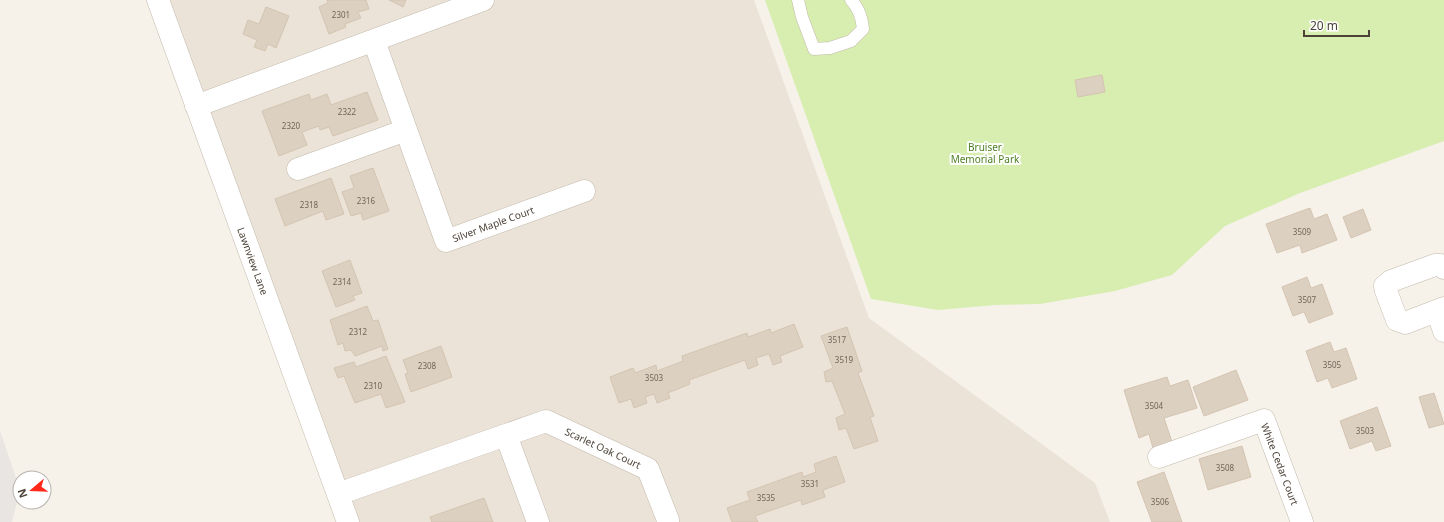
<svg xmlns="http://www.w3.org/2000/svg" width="1444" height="522" font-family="'Noto Sans',sans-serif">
<rect width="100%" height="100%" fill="#f6f2ea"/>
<path fill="#ebe3d8" d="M158,0h596l115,318 226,165 15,39h-759z"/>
<path fill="#d7eeb0" d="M765,0h679v141l-144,52 -75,33 -53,49 -57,16 -75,13 -45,1 -57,5 -67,-11z"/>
<path fill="#e8e5e2" d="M0,431l20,59 -8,32h-12z"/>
<path fill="#dcd0c1" stroke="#d5c4b1" d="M327,0h39l3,9 -11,3 3,6 -16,6 1,3 -17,7 -10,-27 9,-4z
M389,0h17l-3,7z
M266,7l23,9 -13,32 -8,-4 -3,7 -11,-4 3,-7 -14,-6 5,-14 11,4z
M1102,75l3,17 -27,5 -3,-17z
M367,92l11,28 -45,16 -4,-9 -9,3 -1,-4 -17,6 5,13 -28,11 -17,-45 47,-17 2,6 16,-6 4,11z
M373,168l16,43 -26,9 -2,-7 -10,3 -9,-24 12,-4 -4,-12z
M331,178l13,36 -18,6 -3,-9 -38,15 -10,-27z
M1310,208l4,11 13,-5 10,26 -35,13 -2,-8 -23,8 -11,-29z
M1363,209l8,21 -20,8 -8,-21z
M350,260l12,33 -9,3 2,4 -19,7 -14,-36z
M1307,277l4,11 11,-4 11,30 -24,9 -5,-11 -11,4 -11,-29z
M367,306l6,15 5,-1 10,29 -5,2 -1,-5 -27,10 -4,-6 -6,1 -2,-8 -5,2 -8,-25z
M794,324l9,23 -23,9 2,6 -9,3 -4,-11 -13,4 2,7 -10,4 -3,-9 -56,20 1,4 -22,9 2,5 -13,5 -3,-9 -9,3 2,6 -13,5 -3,-9 -12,4 -9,-26 23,-9 2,5 21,-8 1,6 26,-10 -1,-5 65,-23 1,4 22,-8 1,4z
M847,327l15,44 -4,2 16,43 -4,1 8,24 -24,8 -8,-21 -7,2 -3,-12 9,-4 -13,-33 -6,1 -2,-10 9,-4 -12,-32z
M1330,342l4,10 12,-4 11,31 -25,9 -4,-10 -11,4 -11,-31z
M441,346l11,31 -41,15 -6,-18 3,-1 -5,-13z
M386,356l19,46 -19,6 -5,-14 -26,9 -11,-27 -6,2 -4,-10 20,-6 2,5z
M1236,370l12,30 -44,16 -11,-29z
M1167,377l3,9 18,-6 9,28 -33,10 8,24 -19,6 -4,-14 -10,4 -15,-48z
M1434,393l10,31 -15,4 -10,-31z
M1377,407l14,39 -15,5 -4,-10 -22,8 -10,-28z
M1242,446l9,31 -43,13 -9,-31z
M836,456l9,26 -22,8 2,7 -23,8 -1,-5 -46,16 3,6h-26l-5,-14 23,-8 -3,-8 55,-20 1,5 13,-5 -2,-8z
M1164,472l18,50h-30l-15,-40z
M484,498l9,24h-62h1l-2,-5z"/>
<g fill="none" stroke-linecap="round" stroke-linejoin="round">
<defs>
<path id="lane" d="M798,0l4,17 12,32 16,-1 21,-7 12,-12c-1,-11 -4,-21 -12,-29"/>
<path id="street" d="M158,0l190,522
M374,41l72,200 138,-50
M196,106l287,-106
M298,169l108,-39
M1444,268l-3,-3h-6l-44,16 -6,5 1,5 11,29 8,3 39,-15
M1437,311l7,20
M1159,457l105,-37 38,102
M338,494l168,-59
M538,522l-32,-87 40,-14 102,48 20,51v2"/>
</defs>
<use href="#lane" stroke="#c3b9ac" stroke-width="13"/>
<use href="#street" stroke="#c3b9ac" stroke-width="23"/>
<use href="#lane" stroke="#fff" stroke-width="12"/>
<use href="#street" stroke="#fff" stroke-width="22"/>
</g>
<g text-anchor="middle" stroke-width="4" stroke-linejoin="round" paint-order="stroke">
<g font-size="8" fill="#70665a">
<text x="341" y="18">2301</text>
<text x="347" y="115">2322</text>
<text x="291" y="129">2320</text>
<text x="366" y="204">2316</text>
<text x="309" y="208">2318</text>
<text x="1302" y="235">3509</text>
<text x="342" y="285">2314</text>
<text x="1307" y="303">3507</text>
<text x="358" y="335">2312</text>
<text x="837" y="343">3517</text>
<text x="844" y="363">3519</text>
<text x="1332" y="368">3505</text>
<text x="427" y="369">2308</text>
<text x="654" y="381">3503</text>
<text x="373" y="389">2310</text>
<text x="1154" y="409">3504</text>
<text x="1365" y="434">3503</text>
<text x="1225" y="471">3508</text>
<text x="810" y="487">3531</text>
<text x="766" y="501">3535</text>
<text x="1160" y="505">3506</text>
</g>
<g font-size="10" fill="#4d7f22" stroke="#fff">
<text x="985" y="151">Bruiser<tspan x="985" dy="12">Memorial Park</tspan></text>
</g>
<g font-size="10" fill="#4c4237" stroke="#fff">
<text transform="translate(493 224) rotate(-20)" y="4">Silver Maple Court</text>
<text transform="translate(253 261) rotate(70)" y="4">Lawnview Lane</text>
<text transform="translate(603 448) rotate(25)" y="4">Scarlet Oak Court</text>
<text transform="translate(1280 464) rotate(69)" y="4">White Cedar Court</text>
</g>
</g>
<g transform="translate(32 490) rotate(251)"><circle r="19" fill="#ffffff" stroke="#b7b3af"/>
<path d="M0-3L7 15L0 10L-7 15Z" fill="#ff2819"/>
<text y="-6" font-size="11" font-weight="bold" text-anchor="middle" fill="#4c4237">N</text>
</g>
<path d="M1304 30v6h65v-6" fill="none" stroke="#4c4237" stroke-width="2"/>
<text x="1310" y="30" font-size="12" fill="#4c4237" stroke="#ffffff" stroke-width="3" paint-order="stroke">20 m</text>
</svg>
